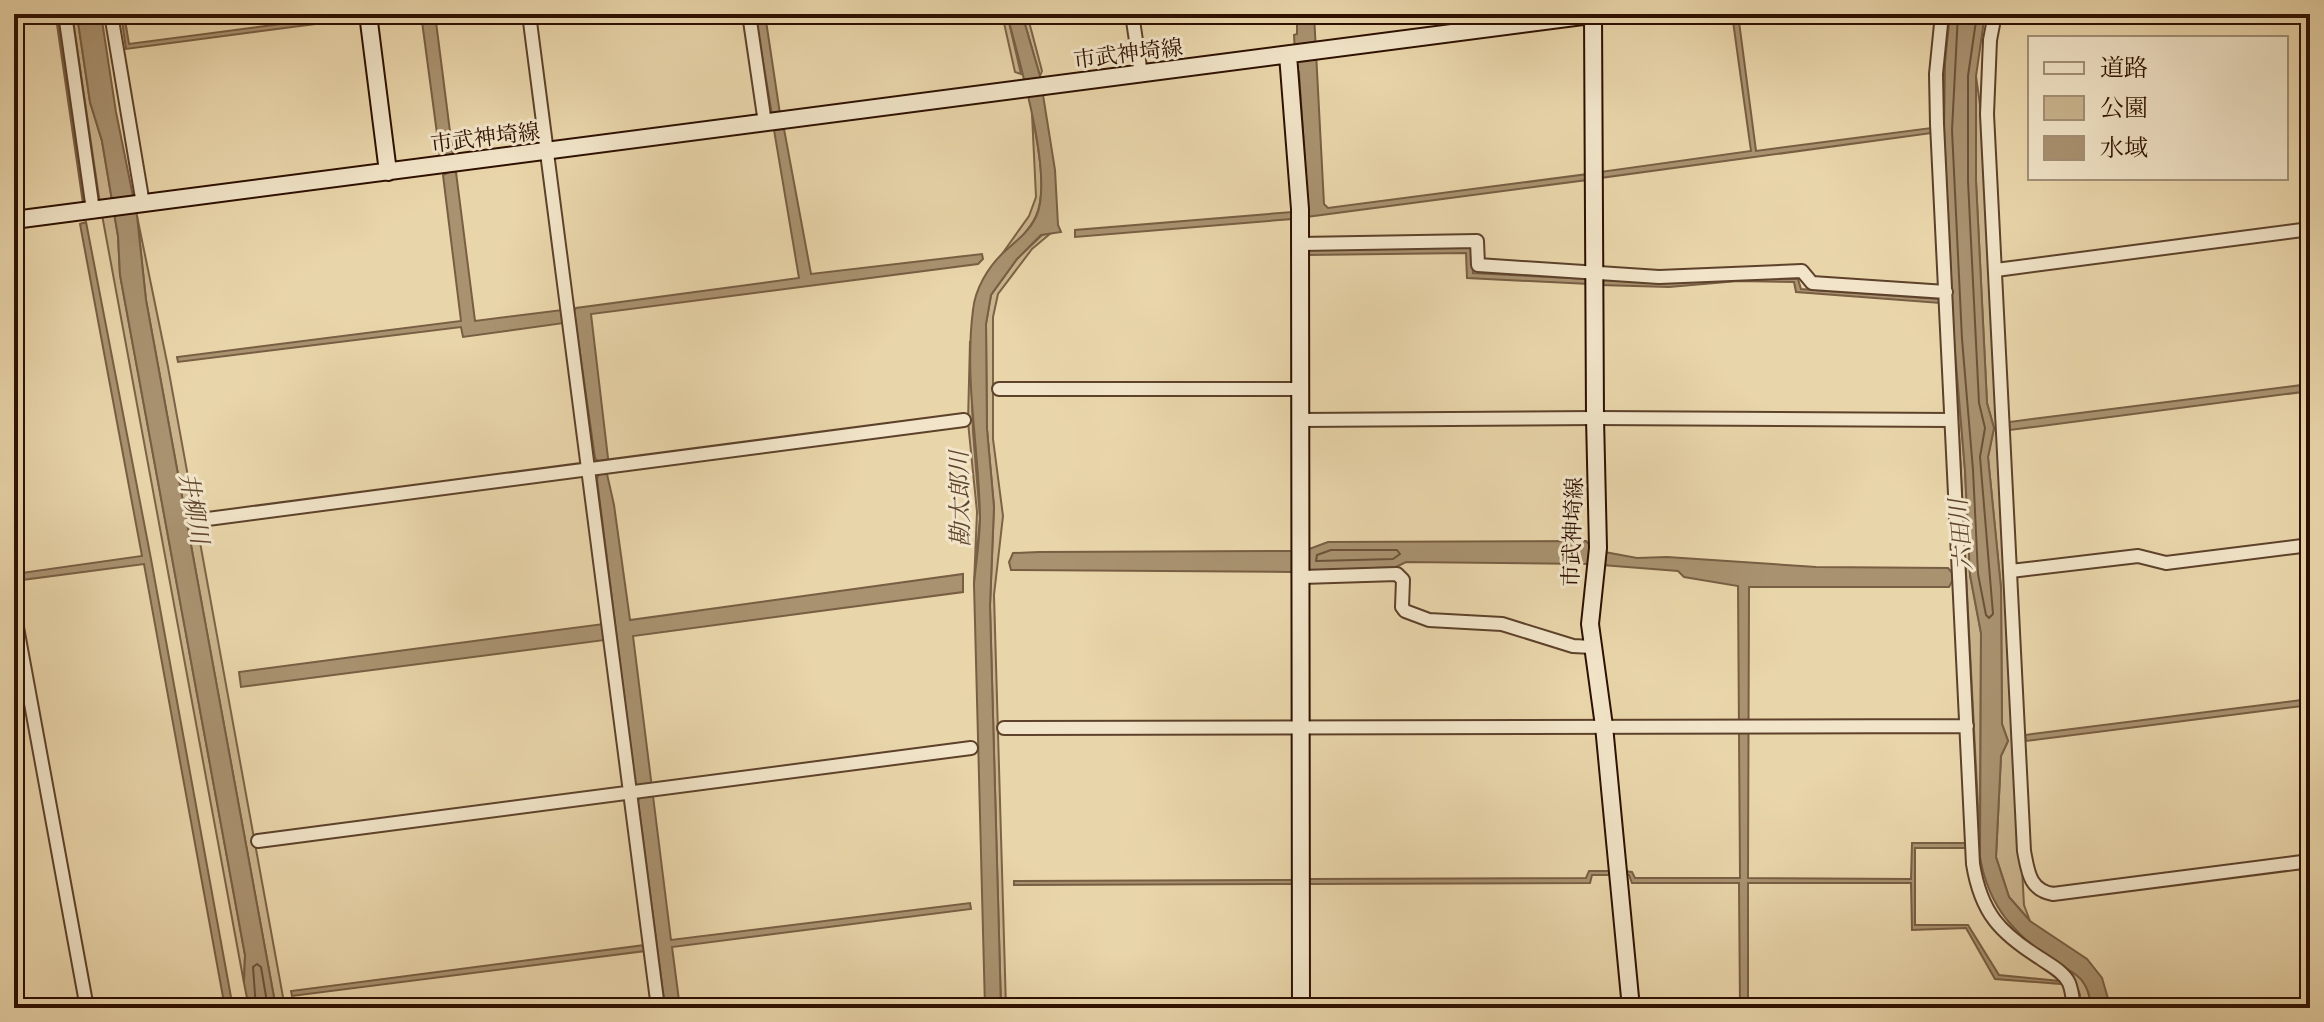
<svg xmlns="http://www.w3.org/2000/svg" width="2324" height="1022" font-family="'IM FELL French Canon','Noto Serif JP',serif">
<rect width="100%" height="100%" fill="#e9d5aa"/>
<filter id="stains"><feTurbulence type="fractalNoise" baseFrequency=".0025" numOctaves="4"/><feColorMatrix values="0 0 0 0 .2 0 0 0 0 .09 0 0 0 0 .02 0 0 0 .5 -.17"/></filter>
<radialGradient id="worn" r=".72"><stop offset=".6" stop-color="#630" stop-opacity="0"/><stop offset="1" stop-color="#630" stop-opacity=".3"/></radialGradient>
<path fill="#c9b48d" stroke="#7c6246" stroke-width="2" d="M72,14l6,8 12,80 12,39 16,95 2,39 125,680 -1,28 -144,-779z
M1002,14h5l14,60 -6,-2z
M1022,14h5l15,57 -2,5z
M1976,76l6,43 42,786 6,16 -21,-24 -13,-40 5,-101 7,-15 -6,-17 -1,-136 -13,-131 6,-29 -7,-25 -11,-222z
M1032,114c5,28 16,75 4,102 -7,16 -21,27 -34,38l27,-38 7,-19z
M137,216l31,151 117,641h-9l-130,-708z
M1051,233l-19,16 -34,45 -5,23v122l10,77 -9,79 12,413h-5l-11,-402 4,-99 -7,-78 -1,-105 5,-29 26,-36 25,-24z
M1954,340l11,130 5,105 11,58 -1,213z
M970,341l3,91 7,86 -6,66 3,-72 -9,-90z
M2071,970c14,9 19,22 20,38h-12l1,-13z"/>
<path fill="#a99270" stroke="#785e43" stroke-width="2" d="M74,14h27l15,98 21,104 9,84 130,708h-27l-5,-25 1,-28 -125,-680 -2,-39 -16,-95 -12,-39 -12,-80z
M121,14h3l5,30 226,-30h6v4l-235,31z
M421,14h14l18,141 -13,1z
M755,14h10l15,100 -8,1z
M1007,14h15l18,62 15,94 3,55 3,7 -20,3 -24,24 -26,36 -5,29 1,105 7,78 -4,99 11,402h-16l-11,-424c2,-22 6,-45 6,-67 -1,-69 -16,-138 -7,-207 2,-21 15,-43 31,-58 12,-11 25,-20 32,-35 19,-40 -18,-159 -29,-203z
M1297,14h17l10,190 4,4 260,-34 -1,6 -281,37 2,-7 -9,-138h-3l-2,-37 3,-1z
M1732,14h6l18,137 175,-23 1,5 -332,45v-6l151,-21z
M1950,14h35l-9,62v105l11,222 7,25 -6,29 13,131 1,136 6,17 -7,15 -5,101 13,40 21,24 57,38 15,19 7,24 7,6h-25c-2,-35 -22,-36 -47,-53 -12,-9 -27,-23 -37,-35 -15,-19 -23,-39 -27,-63l1,-224 -11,-58 -5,-105 -11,-130 -10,-210 1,-67z
M784,129l27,145 171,-20 1,5 -5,5 -387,50 17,144 -1,16 7,31 16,115 333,-46v18l-330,44 38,304 299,-37 1,6 -299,38 8,61h-15l-27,-207 2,-4 -1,-11 -4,-3 -38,-304c3,-7 3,-15 -2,-21l-21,-147 2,-3 223,-30 -25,-148z
M449,172h7l19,149 87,-11 2,13 -101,14 -2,-10 -283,35 -1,-5 284,-36 -18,-146z
M1292,212v7l-217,18v-7z
M86,222l65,337 82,449h-8l-81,-444 -130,17v-7l128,-18 -62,-332z
M1472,247l1,26 116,6v5l-122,-6 -1,-25 -158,2v-6z
M1740,278l58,1 3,10 139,10v4l-144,-11 -2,-10 -56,-1 -69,6 -69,-2v-5l69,3z
M2310,384v7l-300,39 -1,-8z
M1586,541l8,9 43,8 30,-1 149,10 132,1 7,8 -6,11h-200l-1,291 163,1 1,-36h56v5h-53v77h53l31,50 61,6 2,3 -67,-5 -29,-51 -54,2 -1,-47h-163v125h-8l-1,-125h-107l-3,-8h-5l-1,-4 9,1 3,6h105l-2,-292 -54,-9 -6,-6 -89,-7 -183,-2 -10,5 -87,4 -2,-7h-12l-4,8 -280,-2 -2,-8 4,-9 26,-1 252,-1 4,5h11l3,-7 19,-7z
M603,624l2,16 -364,47 -2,-15z
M2310,699v6l-284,36 -1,-6z
M1589,871h23v4h-20l-2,8 -281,1v-5l277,-1z
M1294,880v4l-280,1v-4z
M645,945v6l-353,45 -1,-5z"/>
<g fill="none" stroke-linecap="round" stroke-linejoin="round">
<path stroke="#6c5138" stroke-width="2" d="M1958,14l-6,116 10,209 11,131 5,104 8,41 3,3 4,-4 -13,-157 5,-29 -6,-25 -11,-222v-105l9,-62
M1331,550h66l3,4 -7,5 -77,2 1,-6z
M256,1008l-3,-41 4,-3 4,3 7,41"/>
<path stroke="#785e43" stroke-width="3" d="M56,14l27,186"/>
<defs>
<path id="street" d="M65,14l28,196
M111,14l32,190
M529,14l129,994
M749,14l16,109
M1132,14l9,60
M1942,14l-6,60 1,50 36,740c8,49 27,69 67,94 10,7 24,14 29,25 3,7 4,18 5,25
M1995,14l-5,26 -3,74 37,737c4,20 5,39 29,43l257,-33
M1300,244l177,-3 1,24 181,12 143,-6 10,12 134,9
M1996,270l314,-41
M999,389h301
M1300,420l295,-2 356,2
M200,520l764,-100
M2011,571l127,-15 28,7 144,-18
M1302,577l95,-3 6,6 -1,27 3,4 24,9 73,4 71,22 19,1
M14,611l73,397
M1004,728l963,-2
M258,841l713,-93"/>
<path id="secondary" d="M368,14l20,158
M1593,14l2,404 3,130 -8,76 14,102 27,282
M1288,55l12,154 1,799
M14,220l1584,-206"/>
</defs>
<use href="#street" stroke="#5d412a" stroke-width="16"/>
<use href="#secondary" stroke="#2e1000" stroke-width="20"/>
<use href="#street" stroke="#f1e4c8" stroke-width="12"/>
<use href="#secondary" stroke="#f1e4c8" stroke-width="16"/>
</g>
<g text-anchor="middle" stroke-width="6" stroke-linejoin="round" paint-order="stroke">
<g font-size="22" fill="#2e1000" stroke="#f1e4c8">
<text transform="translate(1128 53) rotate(-7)" y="8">市武神埼線</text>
<text transform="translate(485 137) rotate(-7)" y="8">市武神埼線</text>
<text transform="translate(1572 532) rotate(-88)" y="8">市武神埼線</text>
</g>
<g font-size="24" font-style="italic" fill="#5f442d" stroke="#f1e4c8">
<text transform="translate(960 499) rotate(-91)" y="8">勘太郎川</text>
<text transform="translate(194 508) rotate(80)" y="8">井柳川</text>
<text transform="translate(1961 535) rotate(-95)" y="8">六田川</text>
</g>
</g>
<rect width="2324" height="1022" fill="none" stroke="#e9d5aa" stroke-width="48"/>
<rect x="16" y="16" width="2292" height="990" fill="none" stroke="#2e1000" stroke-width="4"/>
<rect x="24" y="24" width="2276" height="974" fill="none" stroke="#2e1000" stroke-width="2"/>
<rect x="2028" y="36" width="260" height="144" fill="#f1e4c8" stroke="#a38f78" stroke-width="2"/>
<rect x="2044" y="62" width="40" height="12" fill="#f1e4c8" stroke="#a38f78" stroke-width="2"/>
<text x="2100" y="76" font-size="24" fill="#2e1000">道路</text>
<rect x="2044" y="96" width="40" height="24" fill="#c9b48d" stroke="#a38f78" stroke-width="2"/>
<text x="2100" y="116" font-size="24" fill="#2e1000">公園</text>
<rect x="2044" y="136" width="40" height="24" fill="#a99270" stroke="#a38f78" stroke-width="2"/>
<text x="2100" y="156" font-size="24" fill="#2e1000">水域</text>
<rect width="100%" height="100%" filter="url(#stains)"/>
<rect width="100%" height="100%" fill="url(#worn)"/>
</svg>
